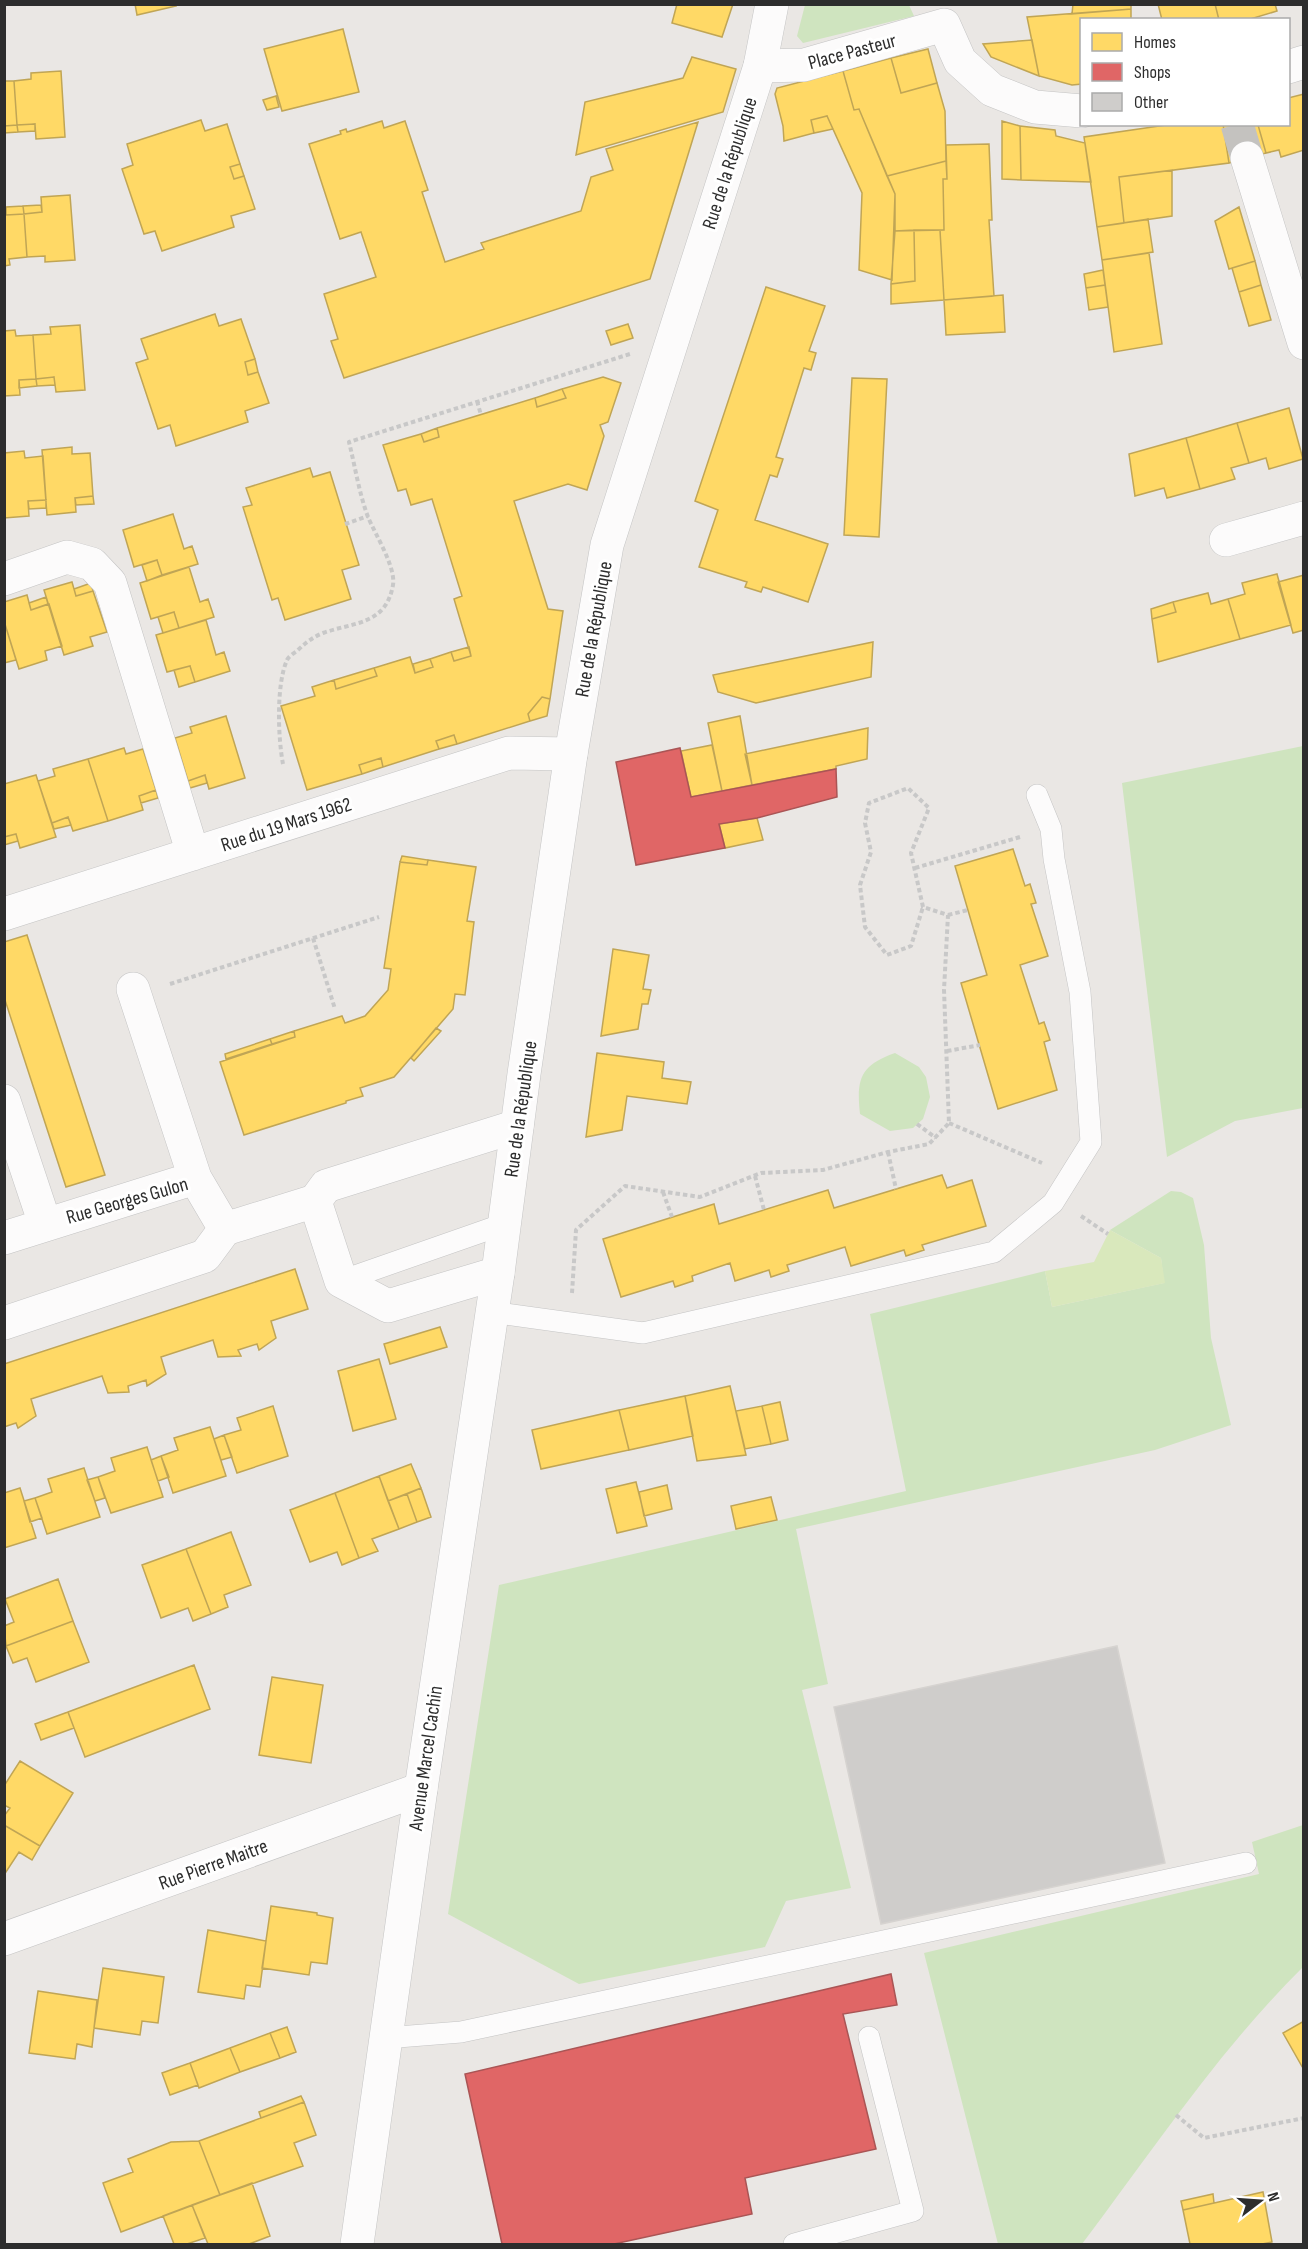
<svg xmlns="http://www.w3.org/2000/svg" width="1308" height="2249" font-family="'Sofia Sans Condensed',sans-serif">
<rect width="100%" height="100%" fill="#eae7e4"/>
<path fill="#cfe4bf" d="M805,5h104l5,11 -111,27 -6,-7z
M1303,746v362l-68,13 -68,36 -45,-374z
M895,1053l24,14 7,10 4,20 -7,22 -10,9 -23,3 -30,-17c-4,-36 1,-49 35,-61z
M1171,1191l10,1 12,6 11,47 7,93 20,87 -76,25 -359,79 32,155 -26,6 49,198 -65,13 -21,46 -186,37 -131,-70 51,-329 407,-94 -36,-177 175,-43 7,36 112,-24 -3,-25 -51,-28z
M1303,1825v142c-84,83 -150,183 -221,277h-84l-74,-291 335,-79 -7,-32z"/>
<path fill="#d9e8bc" d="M1110,1230l51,28 4,25 -113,24 -7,-36 49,-9z"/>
<path fill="#ffd966" stroke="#c0a555" stroke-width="1.5" d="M135,4h40l1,2 -39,9z
M677,4h56l-11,33 -50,-14z
M1073,4h58v5l-59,5z
M1158,4h57l4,16h-57z
M1215,4h60l2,7 -30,9h-28z
M1131,9v11h-49v64l-10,1 -33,-9 -12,-59z
M343,29l16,63 -77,19 -18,-62z
M1032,40l7,36 -48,-19 -8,-13z
M928,49l9,34 -36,10 -10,-35z
M692,57l44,12 -13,43 -147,43 9,-53 98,-24z
M891,58l10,35 36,-10 8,28 1,50 -59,15 -28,-67 -5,1 -11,-39z
M61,71l4,66 -29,2 -1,-15 -18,1 -3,-44 17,-2v-6z
M843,71l11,39 5,-1 36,85 -3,86 -33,-10 3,-77 -35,-77 -16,4 3,13 -30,8 -1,-15 -8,-32 2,-6z
M4,81h10l3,44 -13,1z
M1304,94v56l-23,7 -2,-7 -13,3 -8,-28 30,-1v-26z
M276,96l3,11 -12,3 -4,-10z
M827,116l6,13 -19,4 -3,-13z
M201,120l4,11 22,-7 13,40 -10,3 4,12 10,-3 11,33 -24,7 3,11 -72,24 -7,-20 -11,3 -22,-65 11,-4 -6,-21z
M382,121l2,7 21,-7 23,69 -6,2 23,70 39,-13 -3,-6 100,-32 10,-34 22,-7 -7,-21 92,-27 -48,157 -306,99 -13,-37 7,-2 -14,-45 52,-17 -15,-45 -21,7 -31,-95 32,-10 -1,-3 6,-2 1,3z
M1002,121l18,5 1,54 -19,-1z
M35,124v7l-17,1 -1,-7z
M1173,124h50l6,39 -110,14 5,46 -27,4 -13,-90z
M1223,124h37l-2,1 8,28 -37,10z
M17,125l1,7 -14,1v-7z
M1020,126l35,4 1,6 29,7 6,39 -70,-2z
M989,144l3,76h-3l5,76 -50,4 -4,-70h4l-1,-51h4l-1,-34z
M946,161l1,18h-4l1,51 -49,1v-37l-8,-18z
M240,164l4,12 -10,3 -4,-12z
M1172,170v46l-48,7 -5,-46z
M70,195l5,65 -30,2v-6l-18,1 -3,-43 18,-2 -1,-15z
M4,200l2,15 18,-1 3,43 -18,2 1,6 -6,1z
M41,205l1,7 -18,2 -1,-8z
M23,206l1,8 -18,1v-8z
M1239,207l16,54 -26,8 -14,-48z
M1148,219l5,33 -51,8 -5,-33z
M914,230l1,51 -24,3 4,-53z
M914,230h26l4,70 -53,4v-20l24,-3z
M1149,253l13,91 -48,8 -12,-92z
M1255,261l6,24 -22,7 -7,-24z
M1103,270l2,15 -19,3 -2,-14z
M1105,285l3,22 -19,3 -3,-22z
M1261,285l10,35 -22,6 -10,-34z
M766,287l59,19 -16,45 7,2 -5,17 -7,-2 -28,89 7,2 -6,18 -7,-2 -15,45 73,24 -20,58 -45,-15 -2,5 -16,-5 2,-5 -48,-15 19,-57 -23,-9z
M1003,295l2,37 -59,3 -2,-35z
M215,314l4,12 22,-7 14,40 -10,3 3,13 10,-3 11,31 -24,8 3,11 -72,24 -6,-21 -12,4 -22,-66 12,-4 -7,-20z
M628,324l5,14 -22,7 -5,-14z
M80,325l5,65 -29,2 -2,-15 -18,2 -3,-44 18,-1 -1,-7z
M15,330l1,6 17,-1 3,44 -17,1 1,15 -16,1v-65z
M255,359l3,13 -10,3 -3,-13z
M54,377l1,8 -18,1 -1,-7z
M603,377l18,6 -13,39 -8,3 4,11 -17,54 -19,-6 -54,17 34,108 15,2 -13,88 -8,-2 -14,17 2,7 -73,23 -3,-9 -18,6 3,8 -56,18 -2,-9 -22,7 3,9 -55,16 -26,-84 34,-10 -3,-9 22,-7 2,9 41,-13 -3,-8 36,-11 5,16 18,-6 -3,-8 21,-7 3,9 17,-5 -17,-57 8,-3 -30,-97 -21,6 -5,-16 -8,2 -15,-46 38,-11 3,8 15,-5 -2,-9 98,-30 2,9 29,-9 -4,-9z
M852,378l35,1 -8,158 -35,-2z
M36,379l1,7 -18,2v-8z
M562,389l4,9 -29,9 -2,-9z
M1289,408l14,51 -34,10 -3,-11 -17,5 -12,-40z
M1237,423l12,40 -18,5 4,11 -35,10 -14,-51z
M437,428l2,9 -15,5 -3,-8z
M1186,438l14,51 -33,9 -3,-10 -29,8 -6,-42z
M72,447v7l18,-1 3,43 -18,2 1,14 -29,3 -5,-65z
M24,451l1,7 18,-2 3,44 -18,1 1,15 -25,2v-65z
M310,468l3,9 17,-5 29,93 -17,5 9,29 -66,21 -7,-22 -6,2 -29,-93 9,-2 -6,-17z
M93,496l1,8 -18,1 -1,-7z
M46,500v8l-17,1 -1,-8z
M173,514l11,35 8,-3 6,18 -36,11 -5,-15 -23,7 -11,-37z
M157,560l5,15 -15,6 -5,-16z
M189,567l11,35 8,-3 6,18 -35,11 -5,-16 -23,7 -11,-36z
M1277,574l14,51 -51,14 -12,-40 17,-5 -3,-11z
M1304,575v55l-11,3 -15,-51z
M72,582l4,14 17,-5 14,41 -17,5 3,9 -29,9 -20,-65z
M91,583l2,8 -17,5 -2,-7z
M1208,593l3,11 17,-5 12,40 -82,23 -6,-43 24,-7 -3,-10z
M27,595l4,15 18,-6 13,42 -17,5 2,9 -28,9 -15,-48v-19z
M46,597l2,7 -17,6 -2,-7z
M1173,602l3,10 -24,7 -1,-10z
M174,612l5,16 -16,5 -5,-16z
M206,620l10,35 8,-3 6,19 -35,11 -5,-16 -23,6 -11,-37z
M4,621l12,39 -12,3z
M873,642l-2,35 -115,26 -38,-11 -5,-17z
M469,647l2,9 -17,5 -3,-9z
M430,659l3,8 -18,6 -2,-9z
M190,666l5,16 -16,5 -5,-17z
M374,668l3,8 -41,13 -2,-9z
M542,697l8,2 -3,17 -17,5 -2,-7z
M226,716l19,62 -36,11 -4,-14 -17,6 -13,-43 17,-5 -2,-6z
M740,716l12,69 -30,6 -14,-68z
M868,728l-1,31 -31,7v3l-84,16 -7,-31z
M454,735l3,9 -18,5 -3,-8z
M712,745l10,46 -31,6 -10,-46z
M124,748l2,6 17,-5 13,41 -17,6 4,14 -35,11 -20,-62z
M381,758l2,9 -21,7 -3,-9z
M88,759l20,62 -35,10 -5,-14 -16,6 -14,-42 17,-5 -2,-7z
M36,775l20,62 -36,11 -4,-14 -12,3v-53z
M205,775l2,8 -17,5 -2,-7z
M156,790l2,8 -17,5 -2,-7z
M68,817l3,8 -17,4 -2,-6z
M757,818l6,22 -38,8 -6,-24z
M16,834l2,7 -14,4v-8z
M1013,849l12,37 5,-2 6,19 -5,1 17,52 -28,9 19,59 5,-2 6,18 -6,2 13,48 -59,19 -37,-126 26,-8 -32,-109z
M402,856l26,4 -1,5 -27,-3z
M428,860l48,7 -9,54 7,1 -9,73 -10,-1 -2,15 -59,68 -34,11 3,8 -17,5v2l-102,32 -24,-73 75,-25 -1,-6 48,-15 3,7 20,-7 23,-26 3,-21 -7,-1 16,-106 27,3z
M27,935l78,240 -39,12 -62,-190v-55z
M613,949l36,6 -6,34 8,1 -3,14h-6l-4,25 -37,7z
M436,1028l5,3 -27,30 -3,-3z
M294,1031l1,6 -23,7 -2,-5z
M270,1039l2,5 -46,15 -1,-5z
M597,1053l67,9 -2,16 29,4 -4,22 -60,-8 -5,34 -36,7z
M942,1175l5,13 25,-8 14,46 -64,19 2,5 -18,6 -2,-6 -53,16 -6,-19 -58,18 2,6 -18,6 -2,-7 -34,11 -5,-18 -38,13 1,5 -18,6 -2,-6 -52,16 -18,-58 111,-35 5,20 109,-34 6,18z
M295,1269l13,40 -37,12 5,17 -17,12 -2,-6 -19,6 3,6 -23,1 -5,-17 -52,17 5,17 -19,12 -1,-6 -18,6 1,6 -21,1 -6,-17 -71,23 5,17 -18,12 -2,-5 -12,4v-63z
M440,1327l7,20 -57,17 -6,-20z
M379,1359l17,60 -43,12 -15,-60z
M730,1386l16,69 -49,6 -12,-65z
M685,1396l8,40 -64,14 -10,-40z
M780,1402l8,38 -17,4 -9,-38z
M273,1406l15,50 -51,17 -13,-38 17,-5 -4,-12z
M762,1406l9,38 -26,5 -9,-38z
M619,1410l10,40 -88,19 -9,-39z
M210,1427l16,49 -53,17 -12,-37 17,-6 -4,-12z
M224,1435l8,22 -11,3 -7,-21z
M147,1447l16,50 -52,16 -13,-36 17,-6 -4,-13z
M161,1456l8,21 -11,4 -7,-21z
M411,1464l10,24 -33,13 -9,-25z
M84,1468l16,49 -53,17 -12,-36 17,-6 -4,-13z
M379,1476l20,53 -27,10 6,12 -19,7 -24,-65z
M98,1477l7,21 -10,3 -8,-21z
M636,1482l11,44 -30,7 -11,-44z
M667,1485l5,24 -28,7 -5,-24z
M20,1488l16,50 -32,10v-55z
M421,1488l10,29 -14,5 -10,-28z
M335,1493l24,65 -17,7 -5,-13 -27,10 -20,-52z
M407,1494l10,28 -18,7 -11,-28z
M771,1497l6,23 -41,9 -5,-23z
M35,1498l7,20 -12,4 -6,-21z
M231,1532l20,53 -27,10 4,12 -17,7 -25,-65z
M186,1549l25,65 -18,7 -5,-13 -27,10 -19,-53z
M58,1579l15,42 -67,25 -2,-20 10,-4 -9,-23z
M73,1621l16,41 -53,20 -9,-24 -14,5 -7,-17z
M194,1665l16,44 -125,48 -17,-45z
M272,1677l51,8 -12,78 -52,-8z
M68,1712l6,16 -33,12 -6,-16z
M20,1761l53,32 -33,53 -36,-21v-9l6,-8 -6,-3v-19z
M4,1825l36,21 -8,14 -13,-8 -15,23z
M271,1906l46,7v2l16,3 -6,46 -16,-2 -2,13 -47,-7z
M208,1930l58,11 -6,46 -14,-2 -2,14 -46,-7z
M103,1968l61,9 -6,46 -16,-2 -2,14 -46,-7z
M38,1991l59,9 -5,47 -15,-3 -2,15 -46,-6z
M1304,2021v49l-21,-37z
M287,2027l9,25 -16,6 -10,-25z
M270,2033l10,25 -40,14 -10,-24z
M230,2048l10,24 -41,16 -9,-25z
M190,2063l8,22 -28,10 -8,-22z
M301,2096l3,6 -43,16 -2,-6z
M304,2102l12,33 -22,8 9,23 -83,29 -21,-54z
M199,2141l21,54 -99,37 -18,-49 30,-11 -5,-13 43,-17z
M252,2183l18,53 -21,8h-41l-16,-39z
M1263,2192l9,50 -10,2h-72l-7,-34z
M1213,2194l1,9 -31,7 -2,-9z
M192,2205l13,33 -18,6h-13l-11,-28z"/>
<path fill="#e06666" stroke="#a55" stroke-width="1.5" d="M680,748l11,49 145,-28 1,28 -80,21 -38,6 6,24 -89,17 -20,-103z
M891,1974l6,31 -54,9 33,135 -131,29 7,36 -138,30h-112l-37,-170z"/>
<path fill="#cfcdcb" stroke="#d6d3d0" stroke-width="1.5" d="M1117,1646l48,217 -284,61 -47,-217z"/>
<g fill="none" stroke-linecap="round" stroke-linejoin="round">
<path stroke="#c4c2bf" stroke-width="33" stroke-dasharray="33 16" stroke-linecap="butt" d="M1237,124l10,34"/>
<defs>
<path id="service" d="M341,1281l163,-57
M491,1312l152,21 351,-81 59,-49 38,-61 -11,-150 -26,-133 -3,-30 -14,-34
M385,2038l76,-6 785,-169
M794,2244l119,-33 -44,-174"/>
<path id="minor" d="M760,66l44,-1 140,-40 16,36 32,29 43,17 47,4
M1288,67l16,-5
M1247,158l57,185
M1226,540l78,-22
M4,579l63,-22 25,7 18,19 83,271
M4,914l505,-161 62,1
M133,989l62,189
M4,1101l41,123
M315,1201l26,80 47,25 110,-33
M4,1238l191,-60 30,51
M4,1323l201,-67 20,-27 90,-28 11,-15 191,-60
M4,1939l417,-150"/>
<path id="tertiary" d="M357,2244l64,-455 77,-516 26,-199 47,-320 36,-209 153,-479 12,-62"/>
</defs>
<use href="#service" stroke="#c4c4c4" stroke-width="22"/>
<use href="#minor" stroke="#c4c4c4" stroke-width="34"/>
<use href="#tertiary" stroke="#c4c4c4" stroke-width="34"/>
<path stroke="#c8c8c8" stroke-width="4" stroke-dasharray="4.5 3" stroke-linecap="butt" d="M477,401l4,14
M345,524l23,-8
M283,764c-5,-26 -7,-79 4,-104 2,-4 7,-7 10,-9 8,-8 16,-14 26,-18 31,-11 63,-8 70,-48 3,-18 -18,-51 -25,-68 -9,-24 -13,-51 -19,-75l281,-88
M915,868l105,-31
M948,915l20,-5
M313,938l22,71
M170,984l209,-67
M947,1051l33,-6
M949,1123l93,40
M917,1124l19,14
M888,1152l8,37
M755,1176l9,34
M663,1192l9,25
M1081,1216l27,18
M572,1293l4,-63 49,-44 75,11 61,-24 62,-3 65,-18 41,-8 20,-21 -5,-133 4,-75 -25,-8 -12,-54 18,-45 -21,-20 -39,15 -4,20 6,29 -11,33 5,42 22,28 24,-9 12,-39
M1176,2115l28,23 100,-20"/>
<use href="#service" stroke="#fcfbfb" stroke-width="21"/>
<use href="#minor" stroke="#fcfbfb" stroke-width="33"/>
<use href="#tertiary" stroke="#fcfbfb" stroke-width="33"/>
</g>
<g text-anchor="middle" stroke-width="6" stroke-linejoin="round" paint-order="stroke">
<g font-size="20" fill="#2d2d2d" stroke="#fff">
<text transform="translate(852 51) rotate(-15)" y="7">Place Pasteur</text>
<text transform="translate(729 163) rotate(-72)" y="7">Rue de la République</text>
<text transform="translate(593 629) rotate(-80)" y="7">Rue de la République</text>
<text transform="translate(286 824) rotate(-18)" y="7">Rue du 19 Mars 1962</text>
<text transform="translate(520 1109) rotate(-82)" y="7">Rue de la République</text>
<text transform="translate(127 1200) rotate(-16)" y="7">Rue Georges Gulon</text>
<text transform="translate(425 1758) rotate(-82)" y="7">Avenue Marcel Cachin</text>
<text transform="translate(213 1864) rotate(-20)" y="7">Rue Pierre Maitre</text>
</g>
</g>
<rect width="1308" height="2249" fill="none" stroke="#2d2d2d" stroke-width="12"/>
<rect x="1080" y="18" width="210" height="108" fill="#ffffff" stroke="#ababab" stroke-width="1.5"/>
<rect x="1092" y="33" width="30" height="18" fill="#ffd966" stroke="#ababab" stroke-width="1.5"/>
<text x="1134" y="48" font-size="18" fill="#2d2d2d">Homes</text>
<rect x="1092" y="63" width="30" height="18" fill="#e06666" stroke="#ababab" stroke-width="1.5"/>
<text x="1134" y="78" font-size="18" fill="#2d2d2d">Shops</text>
<rect x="1092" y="93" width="30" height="18" fill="#cfcdcb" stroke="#ababab" stroke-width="1.5"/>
<text x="1134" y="108" font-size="18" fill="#2d2d2d">Other</text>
<g transform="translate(1260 2201) rotate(73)" stroke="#ffffff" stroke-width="4.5" paint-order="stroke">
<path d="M0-4.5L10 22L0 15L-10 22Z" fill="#2d2d2d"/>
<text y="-9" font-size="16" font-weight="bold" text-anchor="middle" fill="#2d2d2d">N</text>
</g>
</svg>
